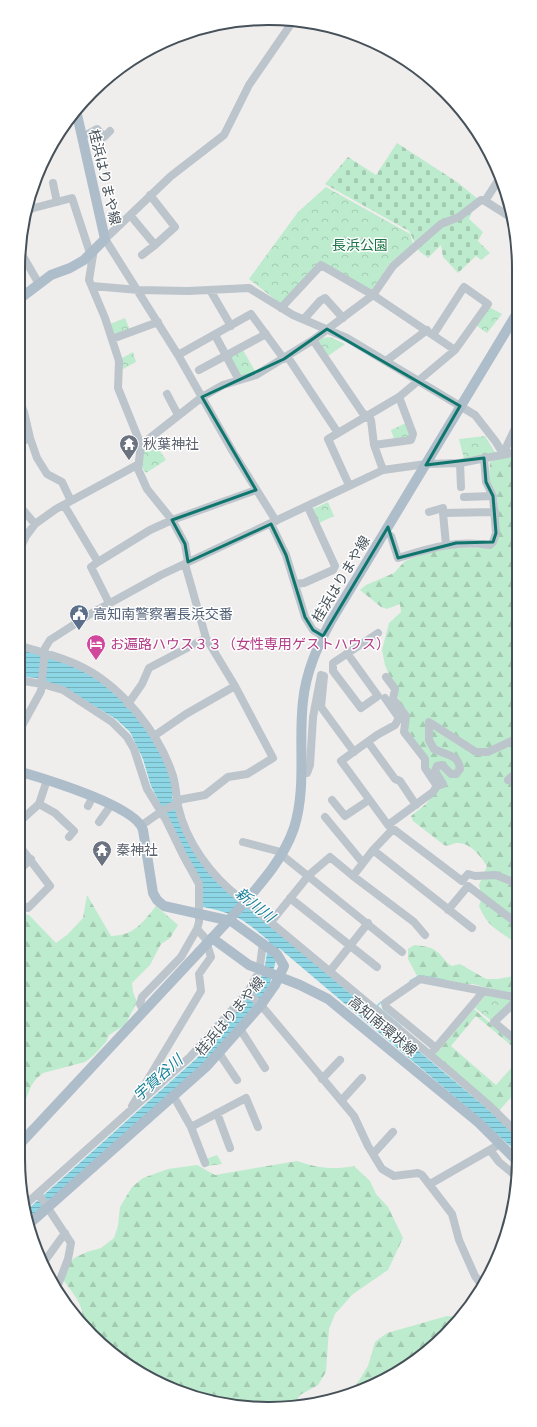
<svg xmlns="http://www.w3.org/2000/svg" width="537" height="1427" font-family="Lato,'Noto Sans JP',sans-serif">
<defs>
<pattern id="forest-firs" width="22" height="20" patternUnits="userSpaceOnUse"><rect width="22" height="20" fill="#bdebcd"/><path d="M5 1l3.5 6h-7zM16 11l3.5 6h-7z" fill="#a4cbb2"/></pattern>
<pattern id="cemetery-stones" width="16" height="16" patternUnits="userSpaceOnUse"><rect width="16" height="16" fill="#bdebcd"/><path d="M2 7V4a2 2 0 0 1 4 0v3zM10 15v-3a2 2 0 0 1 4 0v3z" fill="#a4cbb2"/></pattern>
<pattern id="park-crowns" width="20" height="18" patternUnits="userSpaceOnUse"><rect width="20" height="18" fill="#bdebcd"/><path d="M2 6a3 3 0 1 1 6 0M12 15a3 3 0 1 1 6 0" fill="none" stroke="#a4cbb2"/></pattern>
<pattern id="water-rules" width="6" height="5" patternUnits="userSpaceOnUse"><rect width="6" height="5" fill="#8dd6e6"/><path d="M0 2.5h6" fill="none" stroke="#75b0bd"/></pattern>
</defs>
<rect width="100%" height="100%" fill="#f0eded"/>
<path fill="url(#forest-firs)" d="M517,455l1,491c-17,-17 -28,-14 -39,-40l3,-9 -3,-12 8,-19c-7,-10 -16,-24 -31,-23 -5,1 -7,4 -12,2l-31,-24 -2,-5 15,-12 7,-9 -1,-23 -27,-47 -7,-28 -13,-32 -3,-15 7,-27 12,-11 -1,-8 -13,5 -6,-2 -21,-17 6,-5 28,-12 11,-12 39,-14 47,1 7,-44 -1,-9 -8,-15 1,-18 7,-3z
M87,895l24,41c23,0 32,-14 45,-30l22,19 -8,13 -9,6 -11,21 -18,18 1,9 4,10 -12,23 -16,10 -3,7 -13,14 -8,6 -42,11 -7,6 -5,7 -10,26h-3v-68l4,-12 -4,-1v-119l11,3 27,28 11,-8 16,-17z
M414,945c7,1 16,1 22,6 7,4 8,11 16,15l8,-2 26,15h11l22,-4v19l-16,-2 -30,-8h-25l-22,-8h-9l-9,-17v-10z
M474,1009l41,36 -2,2 -37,-31 -25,30 45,39 23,-26v29l-20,23 -64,-56z
M297,1161c20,7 36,9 57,5l16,15 6,13 12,13 15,31 -15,32 -35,24 -18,20 -6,15 -3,43 -8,13 -18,10 -6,10 -58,2 -93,-31 -63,-53c10,-14 -13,-36 -20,-48l5,-10 11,-8 11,-5 14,-4 13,-10 4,-12 2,-19 12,-20 11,-9 25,-9 29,-4 18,10z
M447,1316l14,1 -54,50 -54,23 15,-24 7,-24 12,-9z"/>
<path fill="url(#cemetery-stones)" d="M397,143l60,39 21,17 -9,20 14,13 -5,9 12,12 -9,7 -5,-4 -18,17 -15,-16 -2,-12 -13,13 -9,-7 -10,-20 -84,-47 23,-27 28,18z"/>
<path fill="url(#park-crowns)" d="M326,187l84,47 3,10 -23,19 -19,28 -50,-30 -40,43 -32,-25 49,-67z
M489,307l13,7 -15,19 -10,-7z
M125,318l5,12 -16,6 -4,-12z
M330,337l15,7 -17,12 -10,-15 4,-3z
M243,350l12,21 -14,6 -11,-20z
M133,352l3,10 -15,8 1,-12z
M406,423l5,11 -2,4 -15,1 -3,-9z
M485,436l11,18 -32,5 -5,-20z
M152,439l14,21 -20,13 -5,-7 2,-19z
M328,502l6,14 -17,8 -6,-14z
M486,995l26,5 -19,22 -18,-14z
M217,1155l5,9 -14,2 -2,-7z"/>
<path fill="url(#water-rules)" d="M18,649l32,8 33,13 13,8 23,20 27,28 19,35 10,32 -3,4 11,29 43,63 264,222 29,28v15l-51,-46 -189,-160 -9,36 -6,10 -61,71 -175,154 -1,-9 170,-152 61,-72 7,-21 4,-24c-26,-22 -32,-27 -66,-34l-2,-24 -50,-97 -8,-27 -13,-27 -14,-13 -54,-32 -26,-9 -18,-2z"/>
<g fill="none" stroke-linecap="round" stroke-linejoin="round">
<path stroke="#8dd6e6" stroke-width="1.5" d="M423,976l21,4
M410,981l9,-5
M381,1002l-4,4 24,20"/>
<path stroke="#bcc5cb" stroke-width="8" d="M81,135l7,-1 9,-5 7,8 6,-6
M53,183l4,19
M28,200l3,9
M485,201l16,-25
M26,210l46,-12 18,55
M130,215l25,30 20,-18 -25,-32
M94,249l-5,31 16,38 14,43 -1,27 23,57 -3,24 9,20 25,31 84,-30
M20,251l19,33
M142,255l13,-10
M92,286l47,4 49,1 61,-3 44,27 54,23 128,77 21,27 7,12
M210,290l21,36
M281,308l40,-43 52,30 82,55 33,-46 -24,-17 -31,48
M304,319l16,-18 5,-3 18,20
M215,335l24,45
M112,339l46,-17
M313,340l49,72 9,8 3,25 9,25
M178,355l73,-41 33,45
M287,356l51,77
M386,361l41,-31
M199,370l67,-36
M167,394l11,21
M18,397l6,15 6,26 7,20 10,16 15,8 9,19
M18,443l12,-5
M141,445l61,-48 21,-12 33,-10 57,-35 60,-45 20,-29 48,-42 18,-7 22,-17 4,1 27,17
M374,445l37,-5 2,-6 -14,-37
M503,454l14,-30
M460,463l1,24
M349,485l-21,-46 71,-42 56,-47
M464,497l29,-1
M18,504l17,20
M64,505l34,57 -7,5 18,36
M429,512l14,-4v5
M276,521l-43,-69 -55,-97 -73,-116 66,-63 53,-41 25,-50 42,-61
M271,524l15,31 19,62 8,13 10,6
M385,532l6,4 7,22c33,-10 57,-18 92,-13l3,-3 3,-9 -3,-37 -7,-14 -2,-24
M446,545l-3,-32 52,-1
M18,553l8,-17 9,-12 21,-15 83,-45
M98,562l52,-32 22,-10 13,24 3,18
M295,584l9,-1 29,-13 2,-4 -27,-59
M18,645c22,7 46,12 66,23 39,20 76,67 89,108 3,10 3,20 5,30 8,36 33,70 62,92
M347,653l31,43 -17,12 -28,-37v-8l45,-30
M386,677l9,12 -2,10 13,17 -2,16 21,27v9l12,18
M18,680l24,4 21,6 49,32 15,15 7,12 13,40 19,31 17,35 16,29v38l-2,7 -16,28 -39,40 -2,7 3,6
M385,698l14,20 -4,7 -18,10 -36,26 47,64 74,56 6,-7 7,2 21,-1 22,9
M128,704l14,-20 7,-16 57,-30
M18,733l23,-42 4,-43 5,-8 42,-27 69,-38 222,-105 43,-6 34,-1 57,-11
M154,736l32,-22 49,-28
M368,742l27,37 5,2 16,24
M302,772l5,1 3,-8 3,-48 8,-42 3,1 -3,31 33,45
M508,780l10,-9
M178,800l27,-5 23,-18 19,-3 26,-16 -38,-72 -29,-48 -21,-74
M332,800l13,16 24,-16
M39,804l16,9 19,18 -5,6
M88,806l5,-10
M325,817l38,46
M99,822l12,-17
M18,823l21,-19 8,-24
M142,825l20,-14 16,-8
M388,825l45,-33 4,-6 6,-2 -8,-13 2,-5 5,-1 9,9h5l4,-5c-1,-15 -15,-14 -26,-20l-5,-9v-18l47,30h12l30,-14
M243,842l34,9 125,101
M18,844l32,42 -22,22 -9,-4
M373,850l99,78
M18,871l13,-12
M353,876l20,-26 20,-21
M290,898l87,69
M251,906l196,163 44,38 28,28
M448,910l20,-24 50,38
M271,922l38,-47 21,-18 23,19 61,46 11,13
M260,965l3,-22
M330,971l38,-48
M248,992l18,19 88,105 14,30 14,23 12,7 24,-3 4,2 30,39 7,26 16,36 6,8
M515,998l-1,5 -20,19 25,21
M240,1029l25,39
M436,1048l-50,-41 -1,-4 35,-24 99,19
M434,1050l49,-58
M219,1053l18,27
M322,1079l18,-19
M174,1097l17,30 14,36
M342,1100l20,-22
M132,1106l69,-115 -2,-17 12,-17 -6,-19 -8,-9
M217,1113l13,35
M191,1127l55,-29 12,29
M490,1150l9,12 18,15
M373,1154l20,-22
M430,1184l70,-40
M38,1193l33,50 -3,16 -10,26
M26,1204l164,-147 58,-65 8,-15
M44,1262l21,-29"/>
<path stroke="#aebdca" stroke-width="10" d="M18,300l33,-25 19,-7 14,-8 21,-21 -29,-129
M18,771c24,7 119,35 125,59l10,63 4,7 7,6 67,15 46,33 7,12 -9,19 -14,20 -54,61 -178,158
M244,903c20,-23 40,-46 50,-75 13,-41 4,-85 9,-127 3,-29 14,-54 28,-80l186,-308
M225,924l-13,14 37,27 51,20 28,14 151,124 39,39
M18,1146l181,-194"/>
<path stroke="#aebdca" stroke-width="10" d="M225,924l19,-21
M199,952l13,-14"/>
</g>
<path fill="none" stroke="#0f766e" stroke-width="3" stroke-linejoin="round" d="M327,329l133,77 -34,59 58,-7 2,24 7,14 3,37 -3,9 -37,1 -58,15 -10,-31 -65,109 -10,-6 -8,-13 -19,-62 -15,-31 -83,38 -3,-18 -13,-24 84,-30 -54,-93 82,-38z"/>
<defs>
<symbol id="temple-pin" viewBox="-11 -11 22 30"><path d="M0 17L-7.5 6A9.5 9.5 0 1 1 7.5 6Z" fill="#6b7280" stroke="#fff"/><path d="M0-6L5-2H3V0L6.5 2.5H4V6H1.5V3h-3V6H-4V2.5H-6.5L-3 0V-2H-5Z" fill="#fff"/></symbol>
<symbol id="civic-pin" viewBox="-11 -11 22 30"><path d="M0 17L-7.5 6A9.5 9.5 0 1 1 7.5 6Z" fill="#5c6f8a" stroke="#fff"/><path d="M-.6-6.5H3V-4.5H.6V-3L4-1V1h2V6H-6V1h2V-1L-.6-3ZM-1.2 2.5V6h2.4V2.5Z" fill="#fff"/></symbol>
<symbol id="hotel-pin" viewBox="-11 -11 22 30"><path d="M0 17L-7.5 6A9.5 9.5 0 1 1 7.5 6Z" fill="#d1479c" stroke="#fff"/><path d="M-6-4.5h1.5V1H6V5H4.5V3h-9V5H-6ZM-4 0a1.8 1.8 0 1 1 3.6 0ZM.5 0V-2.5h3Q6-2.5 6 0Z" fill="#fff"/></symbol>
</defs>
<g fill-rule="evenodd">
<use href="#temple-pin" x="118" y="433" width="22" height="30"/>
<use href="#civic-pin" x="68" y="603" width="22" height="30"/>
<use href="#hotel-pin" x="85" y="633" width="22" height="30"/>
<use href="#temple-pin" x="91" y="839" width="22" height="30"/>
</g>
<g text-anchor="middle" stroke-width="3" stroke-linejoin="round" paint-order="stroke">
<g font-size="14" fill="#465159" stroke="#fff">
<text transform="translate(105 177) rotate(77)" y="5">桂浜はりまや線</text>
<text transform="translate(341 579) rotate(-59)" y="5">桂浜はりまや線</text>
<text transform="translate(230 1016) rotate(-50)" y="5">桂浜はりまや線</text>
<text transform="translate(383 1026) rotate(40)" y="5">高知南環状線</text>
</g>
<g font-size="14" fill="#1c7546" stroke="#fff">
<text x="360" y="250">長浜公園</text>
</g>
<g font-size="14" fill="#5b616d" stroke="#fff" text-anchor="start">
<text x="143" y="449">秋葉神社</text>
<text x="116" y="855">秦神社</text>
</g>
<g font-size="14" fill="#4e5e75" stroke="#fff" text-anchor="start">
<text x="93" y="619">高知南警察署長浜交番</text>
</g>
<g font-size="14" fill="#b23c85" stroke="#fff" text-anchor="start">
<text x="110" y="649">お遍路ハウス３３（女性専用ゲストハウス）</text>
</g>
<g font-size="15" font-style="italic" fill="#158097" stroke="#fff">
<text transform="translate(255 905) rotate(39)" y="5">新川川</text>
<text transform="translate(158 1078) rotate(-42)" y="5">宇賀谷川</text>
</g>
</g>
<path d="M0 0H537V1427H0ZM268 25H269A243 243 0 0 1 512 268V1159A243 243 0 0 1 269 1402H268A243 243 0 0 1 25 1159V268A243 243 0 0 1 268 25Z" fill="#fff" fill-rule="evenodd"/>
<path fill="none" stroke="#465159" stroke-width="2" d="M268 25H269A243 243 0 0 1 512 268V1159A243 243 0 0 1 269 1402H268A243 243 0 0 1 25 1159V268A243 243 0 0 1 268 25Z"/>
</svg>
